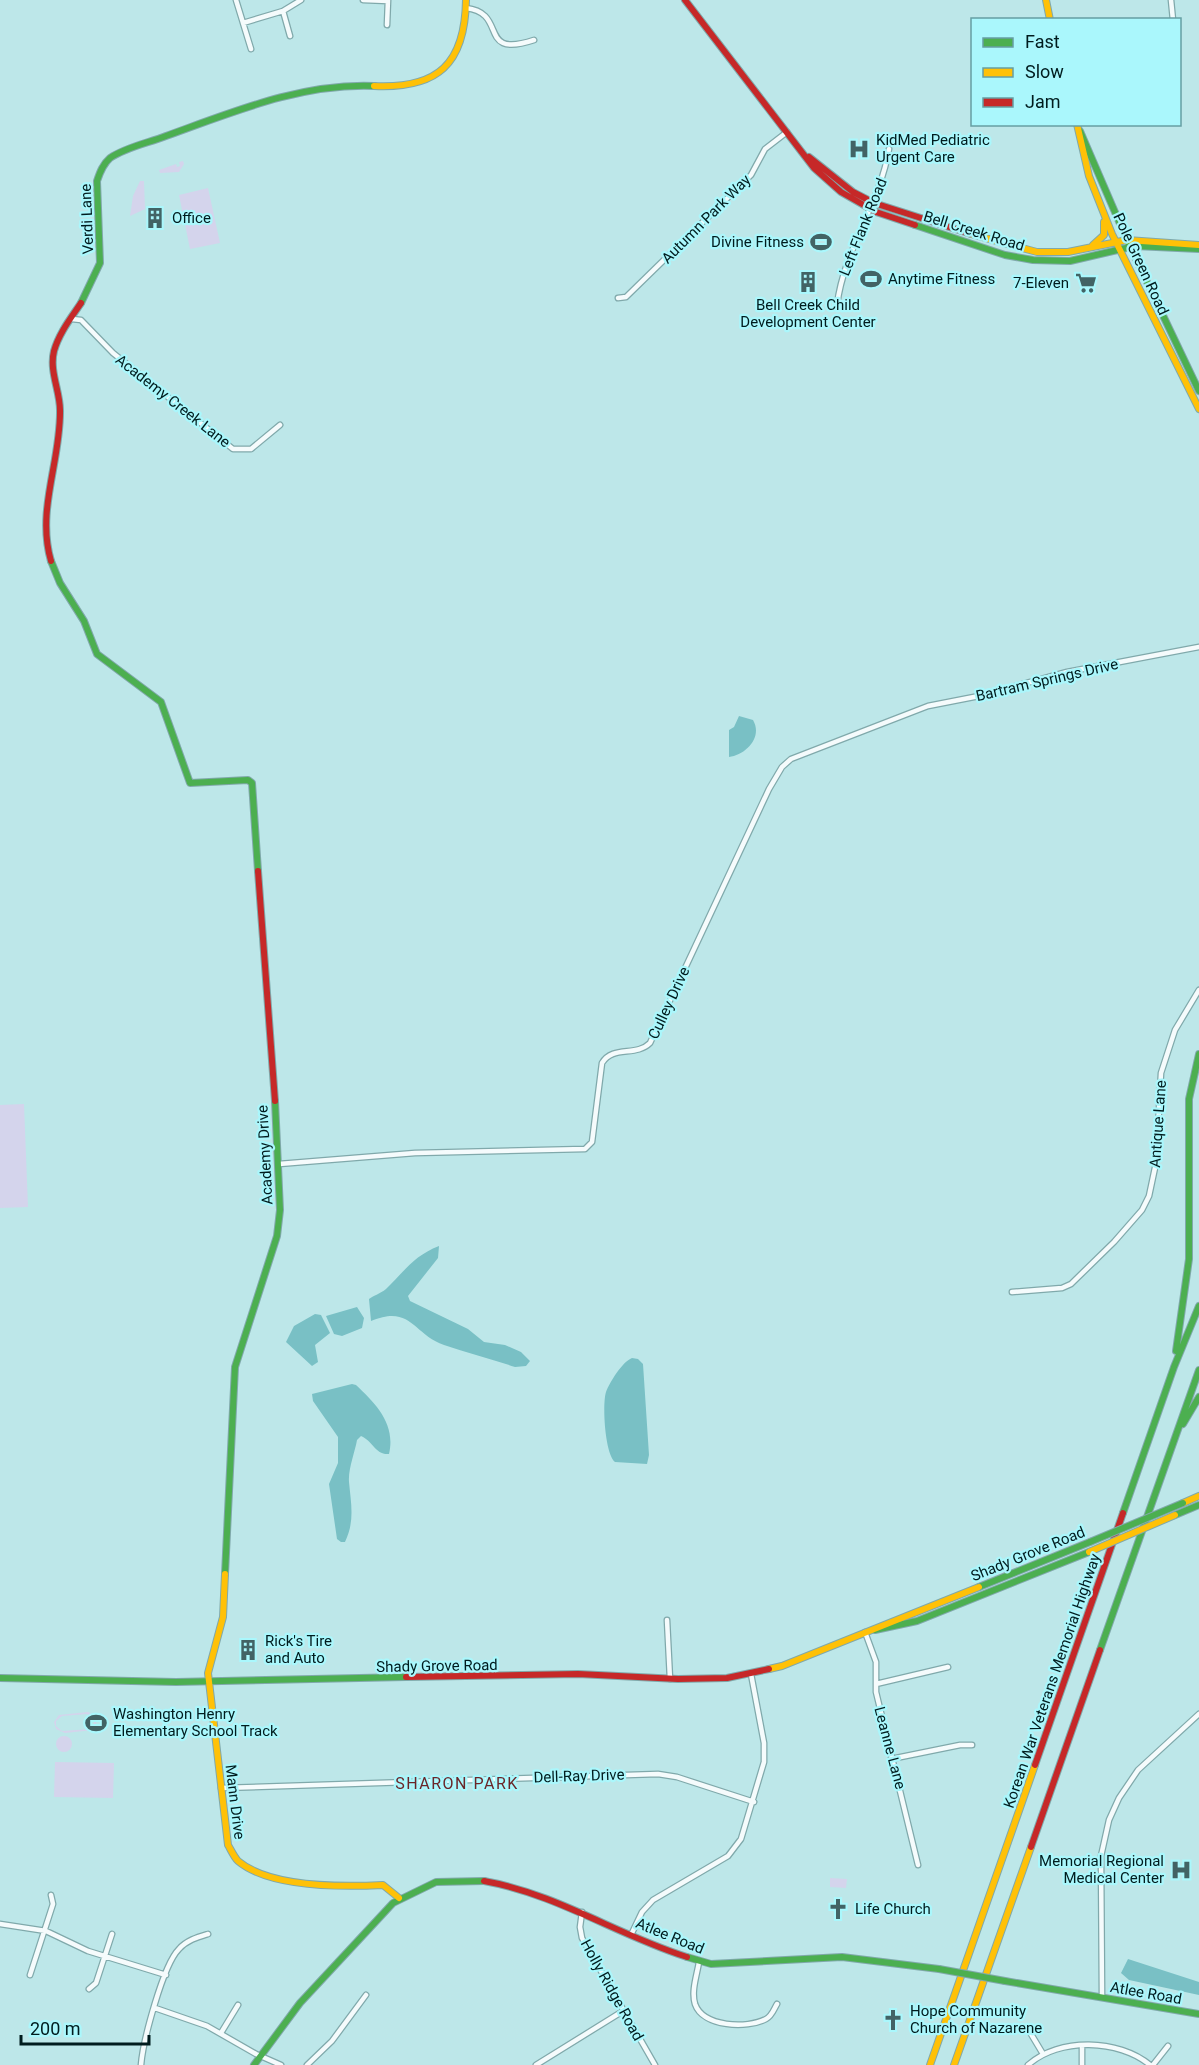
<svg xmlns="http://www.w3.org/2000/svg" width="1199" height="2065" font-family="Roboto,sans-serif">
<rect width="100%" height="100%" fill="#bde7e9"/>
<path fill="#d4d4ec" fill-rule="evenodd" d="M183,161l1,3 -5,8 -19,1 -1,-3 17,-6 1,3 3,-1 -1,-4z
M140,181h4l1,28 -15,7 3,-20z
M208,188l12,55 -30,6 -11,-54z
M24,1104l4,103 -28,1v-103z
M88,1712l7,3 2,5 -4,10 -28,3 -9,-4 -2,-7 5,-7zM87,1714l8,7 -4,8 -29,2 -6,-5v-5l6,-5z
M56 1744a8 8 0 1 1 16 0a8 8 0 1 1-16 0Z
M55,1762l59,1 -1,35 -59,-1z
M830,1878l17,1 -1,9 -16,-1z"/>
<path fill="#79c0c5" d="M739,716l14,4c10,17 -7,35 -24,37v-27l5,-3z
M439,1246l-1,12 -30,38 2,5 58,28 16,13 21,3 16,7 9,9 -4,5 -11,1c-23,-8 -48,-14 -71,-22 -31,-11 -33,-41 -73,-24l-2,-22c5,-4 11,-5 17,-10 18,-17 27,-33 53,-43z
M357,1307l7,11 -2,10 -20,8 -8,-2 -8,-18z
M315,1314l6,1 9,18 -15,12 3,17 -6,4 -26,-24 8,-16z
M632,1358l6,1 5,5 6,91 -2,9 -32,-2c-10,-8 -13,-57 -9,-70 4,-10 16,-30 26,-34z
M352,1384l4,1c20,19 40,39 33,69 -14,1 -16,-13 -28,-18l-4,4c-2,12 -9,29 -8,42 2,22 6,39 -4,60h-4l-4,-3 -8,-55 9,-21v-26l-25,-36 -1,-7z
M1128,1959l71,23v13l-70,-15 -8,-7z"/>
<g fill="none" stroke-linecap="round" stroke-linejoin="round">
<defs>
<path id="street" d="M236,0l15,49
M363,0l25,1
M1171,0l2,20
M466,8c43,5 10,51 68,32
M283,11l7,25
M243,23l40,-12 18,-11
M387,25l1,-25
M618,298l8,-1 125,-122 14,-26 22,-17
M837,305c7,-56 43,-101 52,-156
M72,319l9,1 32,33 120,96h18l29,-24
M279,1164l136,-11 170,-4 7,-7 10,-79c11,-18 34,-6 48,-20l119,-254 13,-22 9,-8 137,-53 51,-10 88,-24 132,-25
M1012,1292l50,-4 9,-4 43,-42 28,-32 7,-14 7,-33 5,-90 14,-43 24,-40
M667,1620l3,59
M865,1632l11,30v30l42,173
M876,1684l72,-17
M891,1759l69,-14h12
M221,1788l437,-14 19,3 77,25
M582,1912l-2,15 2,11 73,127
M0,1924l46,7 42,20 78,24
M632,1933l10,-21 11,-12 75,-44 13,-17 23,-77v-19l-13,-69
M699,1962c-2,13 -8,29 -4,42 8,23 52,25 71,15 6,-3 8,-10 11,-15
M30,1975l23,-71 -2,-9
M89,1989l7,-6 16,-49
M1102,1997l-1,-141 8,-36 10,-22 19,-28 61,-56
M155,2008l52,18 49,28 25,11
M221,2033l17,-28
M1031,2034l12,20
M141,2065c2,-24 22,-100 38,-116 8,-9 19,-12 29,-15
M307,2065l25,-24 34,-46
M536,2065l87,-54
M1028,2065c31,-28 91,-26 122,0
M1082,2065v-20
M1153,2065l15,-19"/>
<path id="fast" d="M1080,131l47,109 72,151
M915,225l90,30 28,5 37,1 65,-15 64,3
M81,303l19,-40 -3,-82c3,-9 6,-17 13,-23 16,-11 38,-15 56,-22 67,-24 135,-53 208,-50
M51,561l9,22 24,38 13,33 64,48 29,81 58,-3 4,3 6,88
M1176,1351l13,-92v-160l10,-45
M1183,1424l16,-27
M1123,1513l51,-146 25,-61
M1175,1515l24,-10
M225,1574l10,-207 42,-131 3,-26 -5,-109
M979,1587l111,-45
M875,1630l42,-9 172,-69
M1100,1650l99,-280
M0,1678l176,4 230,-5
M687,1957l24,7 131,-7 97,12
M1005,1981l194,33
M254,2065l46,-62 93,-100 43,-21 48,-1"/>
<path id="slow" d="M1046,0l4,20
M374,86c64,3 91,-22 92,-86
M1077,124l12,52 23,58 87,175
M971,234l66,18h31l59,-12 72,5
M1093,245l11,-10v-13
M1183,1503l16,-7
M225,1574l-2,43 -15,56 20,172c3,5 6,12 10,16 32,27 105,26 145,24l16,13
M769,1669l13,-3 197,-79
M930,2065l105,-300
M954,2065l77,-218"/>
<path id="jam" d="M685,0l129,168 27,24 35,20 39,13
M809,157l44,35 21,11 97,31
M51,561c-15,-51 10,-100 9,-151 0,-19 -11,-39 -6,-59 5,-18 17,-33 27,-48
M258,871l17,230
M406,1677l172,-3 100,5 49,-1 42,-9
M1035,1765l88,-252
M1031,1847l69,-197
M484,1881c73,13 133,54 203,76"/>
</defs>
<use href="#street" stroke="#80a9ab" stroke-width="7"/>
<use href="#fast" stroke="#80a9ab" stroke-width="8"/>
<use href="#slow" stroke="#80a9ab" stroke-width="8"/>
<use href="#jam" stroke="#80a9ab" stroke-width="8"/>
<use href="#street" stroke="#f5fbfc" stroke-width="4.5"/>
<use href="#fast" stroke="#4caf50" stroke-width="6"/>
<use href="#slow" stroke="#ffc107" stroke-width="6"/>
<use href="#jam" stroke="#c62828" stroke-width="6"/>
<defs>
<path id="fast-bridge" d="M1090,1542l93,-39
M939,1969l66,12"/>
<path id="slow-bridge" d="M1089,1552l86,-37"/>
</defs>
<use href="#fast-bridge" stroke="#80a9ab" stroke-width="8" stroke-linecap="butt"/>
<use href="#slow-bridge" stroke="#80a9ab" stroke-width="8" stroke-linecap="butt"/>
<use href="#fast-bridge" stroke="#4caf50" stroke-width="6"/>
<use href="#slow-bridge" stroke="#ffc107" stroke-width="6"/>
</g>
<defs>
<symbol id="hospital-bare" viewBox="-9 -9 18 18"><path d="M-5-5h3v3.5h4V-5h3V5h-3V1.5h-4V5h-3Z" fill="#426365" stroke="#aaf7fc" stroke-width="2.5" paint-order="stroke"/></symbol>
<symbol id="building-bare" viewBox="-9 -9 18 18"><path d="M-4-6H4V6H1V3H-1V6H-4ZM-2.5-4.3h1.7v1.8h-1.7ZM.8-4.3h1.7v1.8H.8ZM-2.5-1h1.7V.8h-1.7ZM.8-1h1.7V.8H.8Z" fill="#426365" stroke="#aaf7fc" stroke-width="2.5" paint-order="stroke"/></symbol>
<symbol id="stadium-bare" viewBox="-9 -9 18 18"><path d="M0-5a6.5 5 0 1 0 0 10a6.5 5 0 1 0 0-10ZM-3.5-1.8h7v3.6h-7Z" fill="#426365" stroke="#aaf7fc" stroke-width="2.5" paint-order="stroke"/></symbol>
<symbol id="supermarket-bare" viewBox="-9 -9 18 18"><path d="M-6-5.5h2.5l.6 2H6L4.5 2H-2.5L-4.4-4H-6ZM-1.5 3.2a1.3 1.3 0 1 0 .1 0ZM3 3.2a1.3 1.3 0 1 0 .1 0Z" fill="#426365" stroke="#aaf7fc" stroke-width="2.5" paint-order="stroke"/></symbol>
<symbol id="church-bare" viewBox="-9 -9 18 18"><path d="M-1.2-6h2.4v3.5h3.3v2.4h-3.3V6h-2.4V-.1h-3.3v-2.4h3.3Z" fill="#426365" stroke="#aaf7fc" stroke-width="2.5" paint-order="stroke"/></symbol>
</defs>
<g fill-rule="evenodd">
<use href="#hospital-bare" x="844" y="134" width="30" height="30"/>
<use href="#building-bare" x="140" y="203" width="30" height="30"/>
<use href="#stadium-bare" x="806" y="227" width="30" height="30"/>
<use href="#stadium-bare" x="856" y="264" width="30" height="30"/>
<use href="#building-bare" x="793" y="267" width="30" height="30"/>
<use href="#supermarket-bare" x="1071" y="268" width="30" height="30"/>
<use href="#building-bare" x="233" y="1635" width="30" height="30"/>
<use href="#stadium-bare" x="81" y="1708" width="30" height="30"/>
<use href="#hospital-bare" x="1166" y="1855" width="30" height="30"/>
<use href="#church-bare" x="823" y="1894" width="30" height="30"/>
<use href="#church-bare" x="878" y="2005" width="30" height="30"/>
</g>
<g text-anchor="middle" stroke-width="4.5" stroke-linejoin="round" paint-order="stroke">
<g font-size="15" fill="#001c1e" stroke="#aaf7fc" text-anchor="start">
<text x="876" y="145">KidMed Pediatric<tspan x="876" dy="17">Urgent Care</tspan></text>
<text x="172" y="223">Office</text>
<text x="804" y="247" text-anchor="end">Divine Fitness</text>
<text x="888" y="284">Anytime Fitness</text>
<text x="1069" y="288" text-anchor="end">7-Eleven</text>
<text x="808" y="310" text-anchor="middle">Bell Creek Child<tspan x="808" dy="17">Development Center</tspan></text>
<text x="265" y="1646">Rick's Tire<tspan x="265" dy="17">and Auto</tspan></text>
<text x="113" y="1719">Washington Henry<tspan x="113" dy="17">Elementary School Track</tspan></text>
<text x="1164" y="1866" text-anchor="end">Memorial Regional<tspan x="1164" dy="17">Medical Center</tspan></text>
<text x="855" y="1914">Life Church</text>
<text x="910" y="2016">Hope Community<tspan x="910" dy="17">Church of Nazarene</tspan></text>
</g>
<g font-size="15" fill="#001c1e" stroke="#aaf7fc">
<text transform="translate(87 219) rotate(-92)" y="5">Verdi Lane</text>
<text transform="translate(706 219) rotate(-45)" y="5">Autumn Park Way</text>
<text transform="translate(863 227) rotate(-68)" y="5">Left Flank Road</text>
<text transform="translate(974 231) rotate(17)" y="5">Bell Creek Road</text>
<text transform="translate(1141 264) rotate(65)" y="5">Pole Green Road</text>
<text transform="translate(173 401) rotate(38)" y="5">Academy Creek Lane</text>
<text transform="translate(1047 680) rotate(-13)" y="5">Bartram Springs Drive</text>
<text transform="translate(669 1003) rotate(-65)" y="5">Culley Drive</text>
<text transform="translate(1158 1124) rotate(-86)" y="5">Antique Lane</text>
<text transform="translate(265 1155) rotate(-93)" y="5">Academy Drive</text>
<text transform="translate(1028 1554) rotate(-22)" y="5">Shady Grove Road</text>
<text transform="translate(437 1666) rotate(-1)" y="5">Shady Grove Road</text>
<text transform="translate(1052 1681) rotate(-71)" y="5">Korean War Veterans Memorial Highway</text>
<text transform="translate(890 1748) rotate(75)" y="5">Leanne Lane</text>
<text transform="translate(579 1776) rotate(-2)" y="5">Dell-Ray Drive</text>
<text transform="translate(235 1802) rotate(83)" y="5">Mann Drive</text>
<text transform="translate(670 1936) rotate(22)" y="5">Atlee Road</text>
<text transform="translate(612 1990) rotate(61)" y="5">Holly Ridge Road</text>
<text transform="translate(1146 1993) rotate(10)" y="5">Atlee Road</text>
</g>
<g font-size="16" letter-spacing="1.5" fill="#6b2528" stroke="#aaf7fc">
<text x="457" y="1789">SHARON PARK</text>
</g>
</g>
<rect x="971" y="18" width="210" height="108" fill="#aaf7fc" stroke="#669fa3" stroke-width="1.5"/>
<rect x="983" y="38" width="30" height="9" fill="#4caf50" stroke="#669fa3" stroke-width="1.5"/>
<text x="1025" y="48" font-size="18" fill="#001c1e">Fast</text>
<rect x="983" y="68" width="30" height="9" fill="#ffc107" stroke="#669fa3" stroke-width="1.5"/>
<text x="1025" y="78" font-size="18" fill="#001c1e">Slow</text>
<rect x="983" y="98" width="30" height="9" fill="#c62828" stroke="#669fa3" stroke-width="1.5"/>
<text x="1025" y="108" font-size="18" fill="#001c1e">Jam</text>
<path d="M21 2035v9h128v-9" fill="none" stroke="#001c1e" stroke-width="3"/>
<text x="30" y="2035" font-size="18" fill="#001c1e" stroke="#aaf7fc" stroke-width="4.5" paint-order="stroke">200 m</text>
</svg>
